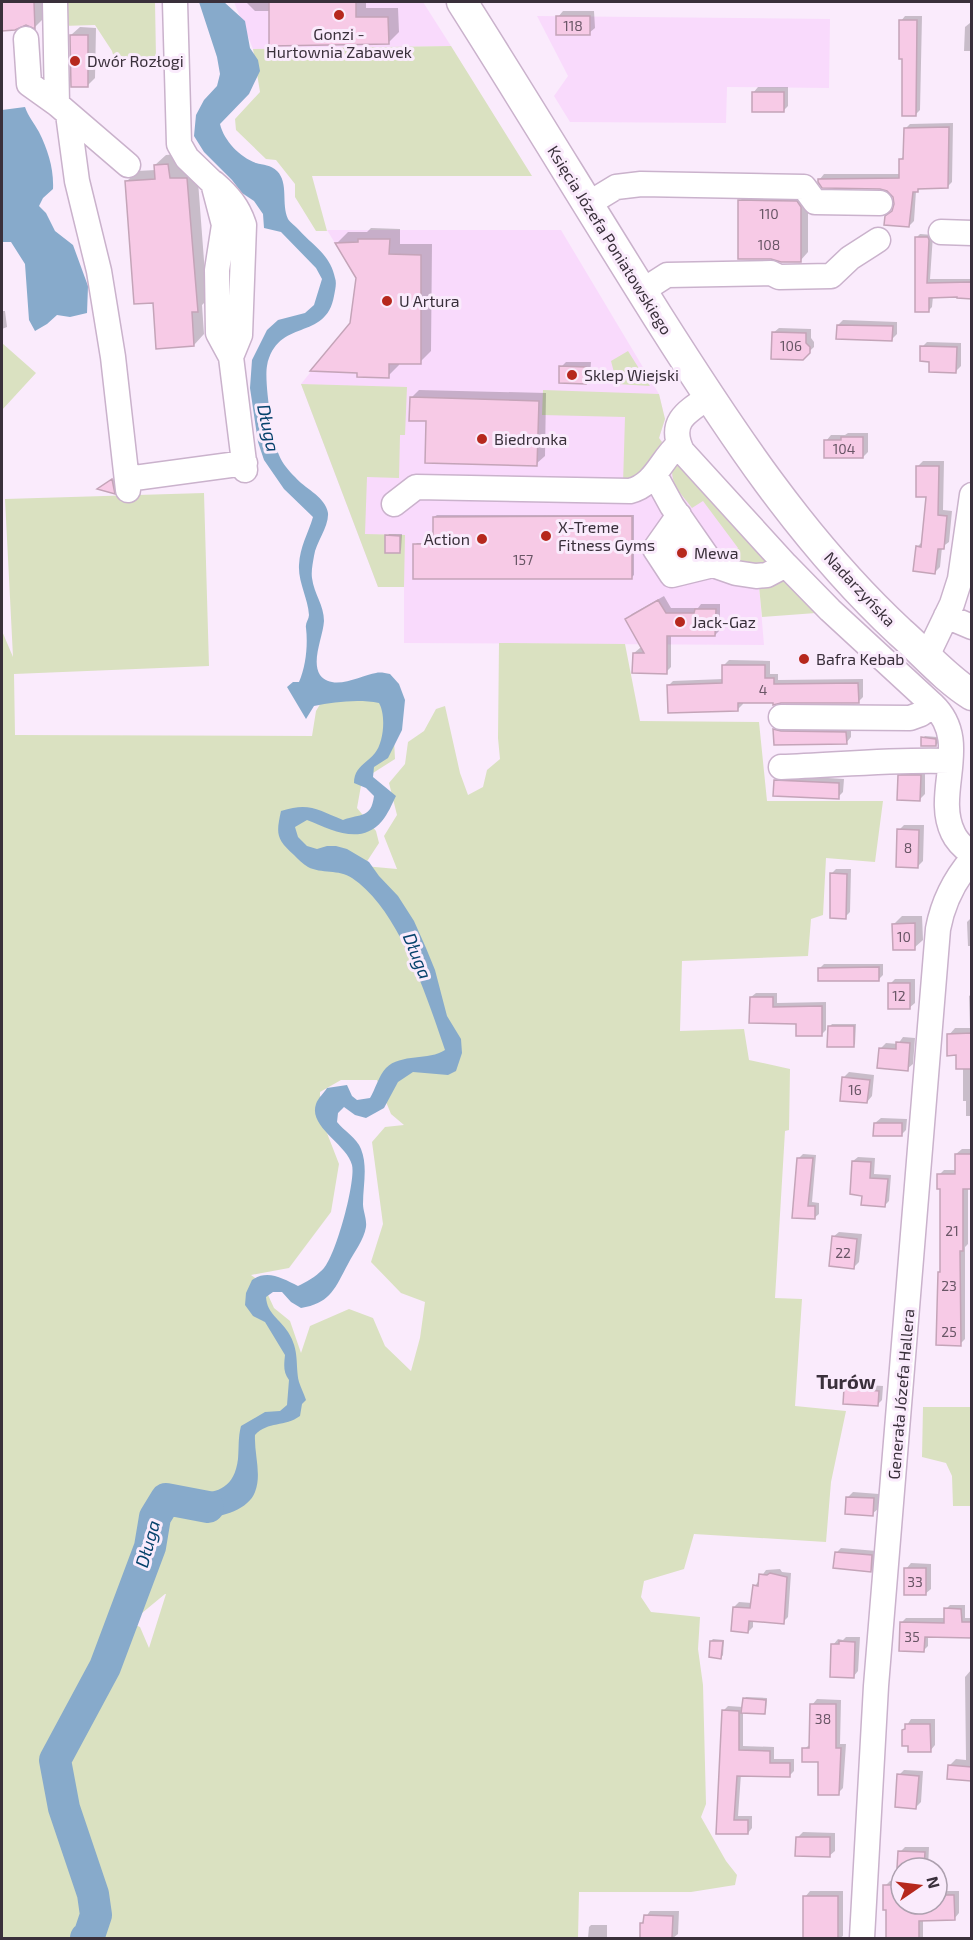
<svg xmlns="http://www.w3.org/2000/svg" width="973" height="1940" font-family="'Exo 2',sans-serif">
<rect width="100%" height="100%" fill="#faebfc"/>
<path fill="#f9dafc" d="M234,2h189l28,44 -198,3z
M537,16l293,3 -1,69 -102,-1 -1,36 -156,-1 -16,-26 14,-20z
M327,230h234l98,164 6,25 -6,19 112,130 -12,18 5,59 -360,-2v-56h-26l-77,-203 49,-61 6,-45z"/>
<path fill="#dae1c1" fill-rule="evenodd" d="M61,2h94l1,56h-42l-2,-7 -17,-26 -33,1z
M451,46l81,130h-220l15,55h-11l-21,-34v-13l-19,-24 -10,-1 -30,-29 -1,-11 25,-27 -7,-43z
M2,343l34,30 -34,37z
M628,351l22,35 -33,-2 -6,-23z
M301,384l106,3 -2,48h-5l-1,43 -32,-1 -2,57 40,1 -1,52h-26z
M543,390l116,4 6,25 -6,19 3,4c-13,27 -12,28 -39,42l2,-67 -83,-2z
M674,455l97,113 -38,-5 -6,-6 11,-9 -35,-47 -11,7c-16,-21 -24,-25 -18,-53z
M204,493l5,173 -195,8 1,61 297,1 4,-25 6,-10h70l3,58 -33,21 -5,28 19,23 3,12 -15,23 33,3 -13,-33 13,-21 -8,-32 16,-19 3,-22 16,-11 12,-22 9,-3 15,67 8,22 15,-8 4,-17 13,-11 -2,-21 1,-95 126,1 15,77 119,1 8,79h116l-8,61 -49,-4 -3,57 -12,4 -3,37 -126,5 -2,70 64,-2 5,31 41,9 -1,61 -4,1 -10,167 27,1 -7,107 51,5 -15,71 -5,60 -132,-8 -10,35 -40,12 -3,16 10,15 49,5 -2,32 5,36 3,119 -5,13 25,44 11,14 -2,10 -44,7h-112l-1,46h-576v-1307l11,26 -8,-158zM341,1080h36l14,34 13,11 -19,2 -13,15 11,82 -12,38 30,31 24,9 -5,36 -9,33 -26,-25 -12,-28 -24,-9 -39,17 -9,27 -11,-32 -16,-13 -6,-13 -1,-9 -16,-11 38,-7 42,-56 8,-48 -19,-49v-23zM165,1594h1l-17,54 -9,-21 -23,-10 2,-14 23,10z
M783,580l33,33 -54,4 -3,-31z
M923,1407h48v99h-18l-1,-30 -6,-13 -24,-6z"/>
<path fill="#87aacb" d="M199,2h25l21,19 5,27 8,12 2,11 -11,23 -29,30c4,17 20,33 36,39 7,2 15,2 21,8 12,12 4,33 11,48 2,3 7,7 10,10 15,17 32,25 37,49 2,5 0,12 -1,18 -8,46 -57,21 -67,70 -3,16 6,73 12,89 3,8 10,16 16,22 10,12 30,19 33,36 1,14 -12,29 -14,43 -1,6 -3,15 -2,22 2,16 12,27 12,43 -1,16 -13,40 -4,54 13,17 42,0 56,-2 4,-1 9,0 14,1l9,10 6,16 -3,30 -14,28 -14,9 -1,10 23,19c-4,8 -8,18 -14,25 -21,25 -50,9 -75,-1l-12,7 3,10 9,9 10,3 10,-3h9l11,3 22,13 10,14 19,20 16,25 12,27 9,22 12,46 14,23 1,14 -6,18 -8,4 -35,-3 -15,10 -14,26 -18,10 -11,-3 -11,-8 -6,6 -1,9c7,9 20,16 24,27 7,18 2,36 2,55 0,7 4,15 3,23 -2,13 -12,25 -18,37 -13,24 -17,39 -47,44l-10,-6 -9,-10h-9l-7,5c1,17 14,22 22,35 12,19 7,32 11,50 2,6 5,12 7,18l-4,4 -2,12c-15,11 -32,5 -45,19 -1,19 7,39 0,57 -8,22 -51,31 -72,23 -3,-2 -7,-6 -10,-9h-5l-1,-15c32,2 66,10 71,-32 1,-11 0,-22 3,-33l24,-14 15,-1 7,-6 2,-25c-6,-8 -5,-15 -4,-25l-20,-33 -12,-6 -8,-11 1,-12 6,-13c16,-11 31,-1 46,6 9,-4 20,-11 26,-18 12,-13 32,-87 28,-103 -5,-21 -44,-38 -36,-61 2,-6 8,-11 11,-16l20,-3 5,11 5,4 13,-2c5,-8 9,-23 16,-30 15,-15 43,-7 59,-18 -18,-52 -45,-140 -93,-172 -13,-9 -31,-4 -44,-11 -5,-3 -10,-8 -14,-12 -18,-16 -18,-21 -13,-44 29,-9 36,-1 62,9 18,-7 28,-1 31,-24l-8,-8 -12,-5c0,-16 12,-19 21,-30 9,-11 11,-38 4,-50 -21,-4 -45,-1 -65,3l-8,13 -19,-32 6,-5h6c7,-16 9,-37 7,-54 -1,-5 3,-9 3,-13 -1,-17 -11,-33 -10,-50 1,-19 9,-31 14,-48l-29,-28 -20,-29 -6,-18 -8,-54 2,-28 15,-30 11,-10 27,-7 9,-8 8,-26 -6,-11 -35,-36 -17,-4 -1,-14 -9,-13 -12,-8 -10,-13 -28,-28 -10,-16 2,-21 8,-15 13,-14 3,-12 -3,-17z
M25,107c3,9 9,16 14,25 9,18 15,37 14,57l-10,9 -4,8 7,7 9,18 18,14 15,41 -1,27 -17,4 -13,-2 -10,9 -12,7 -6,-11 -4,-56 -14,-22h-9v-132z"/>
<path fill="#0003" d="M2,2h40l1,17 -8,8 -9,-4 -11,6h-13z
M246,2h120v6h32l1,24 -11,11 -118,-32h-15z
M563,11h31l1,17 -6,5 -31,-16z
M905,16h17l-2,94 -5,5 -11,-57 -3,-37z
M970,23h2v28h-8l1,-24z
M80,27l16,1 -1,50 -8,8 -16,-51z
M758,87h30v19l-5,5 -30,-18z
M953,123l-1,59 -5,5 -26,1 -5,3 -2,30 -5,5 -15,-16 2,-6 -2,-8 -5,-6 -9,-3 -57,-1 -3,-7 4,-5h77v-15l4,-4v-26l5,-5z
M178,154l2,14h17l10,132 -5,5 2,29 -10,11 -40,-43 -28,-120 11,-11 19,-1 -1,-5 11,-10z
M748,192l60,6v54l-8,9 -60,-60z
M371,228l29,1v15h32l-1,107 -11,11h-21v3l-11,11 -37,-52 7,-47 -21,-34 11,-11h19z
M920,234l13,1 -3,44h42v19l-39,-2 -1,11 -4,4 -12,-73z
M2,311h3l2,16 -5,2z
M843,320l54,2v12l-5,5 -54,-14z
M779,328l32,1v9l3,4v5l-12,11 -29,-25z
M927,342l34,1v23l-5,5 -34,-24z
M566,362h25l-1,15 -5,5 -24,-15z
M419,390l127,3 -1,63 -9,8 -109,-44 -16,-22z
M848,433h20v19l-5,5 -37,-16 5,-6h14z
M923,461h21l-1,49 9,1 -3,31 -7,5 -2,20 -5,5 -18,-25 6,-6 5,-45 -11,-29z
M114,479l2,11 -2,2 -13,-5z
M437,515h197v60l-2,2 -217,-32 2,-2h18l-1,-26z
M389,534h13l-1,16 -2,2 -12,-16z
M664,596l7,12h27l3,-4h19v26l-5,5h-44v32l-5,5 -32,-19 6,-5h3l-16,-29 5,-5z
M729,660l41,1v13h8v6l85,-1v18l-5,5 -115,-1v3l-5,5 -70,-23 5,-5 50,-2 1,-14z
M780,724l71,3v10l-5,6h-71v-13z
M925,736l12,1 1,6 -2,2 -13,-7z
M925,770v24l-5,5 -21,-23 6,-5z
M781,775l63,4 -1,13 -5,5 -62,-17z
M904,825h20l-1,36 -5,5 -19,-36z
M836,869h15l-1,43 -5,5 -14,-43z
M902,916h20l1,24 -9,8 -20,-24z
M972,917v29h-4l-1,-24z
M824,964h59v11l-5,5 -58,-12z
M895,979h20v24l-6,5 -19,-24z
M756,993h21v10l49,-1v28l-5,5 -70,-38z
M972,994v122h-6v-15h-3v-34l-14,-32 6,-7h15l-1,-32z
M832,1024h24l-1,20 -2,2 -23,-20z
M903,1037l12,1 -2,26 -6,5 -27,-20 6,-6 12,1z
M849,1072l25,3 -2,21 -5,6 -23,-25z
M881,1118l26,1 -1,11 -5,5 -26,-12z
M962,1149h10v39h-4v56l-3,3v92l-5,5 -21,-72 2,-2 1,-83 -3,-12 5,-5h13l-1,-16z
M803,1154l13,1 -4,47 7,1v11l-5,4 -20,-2 5,-58z
M858,1157l17,1 -1,16 17,1 -2,26 -5,5 -21,-12 -10,-33z
M839,1232l23,2 -3,28 -5,5 -21,-30z
M851,1384l32,2 -1,14 -5,5 -31,-16z
M853,1492l26,2 -1,15 -6,5 -24,-17z
M841,1548l36,3 -1,14 -5,5 -35,-17z
M911,1563l20,1v25l-6,5 -19,-25z
M780,1569l2,3 9,1 -3,44 -5,5 -30,-2v7l-5,5 -14,-25 5,-5 13,1 3,-17 11,-16z
M950,1605h15v13h7v18h-44v10l-4,4 -23,-27 5,-5h40v-9z
M846,1637h14l-2,34 -5,6 -20,-32 5,-6 5,1z
M713,1639l11,1 -1,15 -2,3 -10,-17z
M972,1669v110l-23,-1v-12l7,-7 10,1 -1,-83z
M746,1697l21,1 -1,12 -2,2 -21,-1v35l31,1v12h20v12l-5,5 -48,-2 -3,42h14v12l-4,5 -31,-1 6,-121 5,-5 15,1 1,-8z
M817,1699l24,1 -1,44h6l-3,44 -5,5 -18,-32 -16,-12 7,-5 1,-39z
M911,1719h24v26l-5,6 -26,-21z
M904,1770l19,1 -2,31 -5,5 -17,-32z
M803,1832l32,1v18l-6,5 -31,-19z
M905,1847h24l-1,21h-27v36h36v-13h22v22l-5,6h-31v19h-35v-30l-3,-22 5,-5h8l2,-29z
M810,1891h33v45l-3,2h-36l1,-41z
M650,1911h29l-1,23 -5,4h-33l1,-14z
M591,1925h16v12l-2,1h-17l1,-11z"/>
<g fill="none" stroke-linecap="round" stroke-linejoin="round">
<path stroke="#87aacb" stroke-width="32" d="M86,1938l3,-2 7,-21 -3,-21 -29,-86 -9,-48 50,-93 45,-120 5,-30 11,-18 42,8"/>
</g>
<path fill="#f7cae6" stroke="#c4a4b8" stroke-width="1.5" d="M2,2h32l1,27 -9,-4 -11,5 -13,1z
M269,2h87v15h32l1,27 -120,2z
M556,16h34v19h-34z
M899,20h18l-1,96h-14v-57h-3z
M70,35h18v52h-17z
M752,92h32v20h-32z
M949,127l-1,61 -30,1v3h-5l-4,35 -25,-2 1,-9 7,-5 2,-7 -1,-7 -6,-6 -7,-2 -58,-1 -4,-6v-3l81,-1v-19h4l1,-31z
M168,164l2,14h17l11,134h-6l2,34 -38,3 -3,-46 -19,1 -9,-123 30,-2 -1,-14z
M738,200l59,1 4,6v55h-20l-10,-3h-33z
M915,237h13l1,3 -2,43 45,-1v17l-15,-1v-1l-28,1v14h-14z
M358,239h32l-1,15 32,1v109h-32v14l-32,-1v-4l-47,-2 40,-48 6,-45 -21,-35 23,-1z
M837,325l56,1 -1,15 -56,-2z
M772,332l34,1v10l4,4v6l-7,7 -32,-1z
M920,346l37,1 -1,26 -27,-1v-10l-9,-1z
M559,366l27,1v17l-27,-1z
M410,397l129,4 -2,65 -112,-3 1,-42h-17z
M841,437h22v21h-39v-18h17z
M916,466h23l-1,49 9,1 -3,33h-6l-3,25 -22,-3 3,-25 5,1 5,-50h-10z
M112,479l3,15 -18,-5z
M632,516v63h-219v-35h20v-27z
M385,535l15,1v17h-15z
M658,600l8,13h28l1,-4h21l-1,27h-48v38l-35,-1 1,-20h11l-19,-34z
M722,665h43v13h9v6l84,-1 1,20h-78l-8,2v-2h-35v8l-70,2 -1,-28 55,-2z
M773,729l8,2 65,1 1,12 -73,1z
M921,737l15,2v7h-15z
M898,775h23l-1,26 -23,-1z
M774,780l65,3v16l-66,-3z
M897,829l22,1 -1,38 -22,-1z
M830,873l17,1 -1,45 -16,-1z
M915,923v27h-22l-1,-26z
M879,967v14h-61v-13z
M888,983h22v26h-22z
M750,997h23v10l49,-1v30h-26v-12l-47,-1z
M828,1026h26v21h-27z
M972,1033v36h-16v-14l-9,1v-22z
M896,1042l14,1 -2,28 -31,-3 2,-20 17,1z
M842,1077l28,3 -3,23 -27,-2z
M874,1123h28v13h-29z
M955,1154h17v35h-9v62h-3l1,95 -25,-1 2,-73h2v-83h-3v-15h18z
M797,1158h16l-5,48h7v13l-23,-1z
M852,1161l19,1 -1,16 18,1 -3,28 -24,-2 1,-9 -12,-2z
M832,1236l25,3 -3,30 -25,-3z
M844,1388l35,3 -1,15 -35,-2z
M846,1497l28,1 -1,18 -28,-2z
M835,1552l37,3 -1,17 -38,-4z
M904,1568h22v27h-22z
M770,1573l17,4 -3,47 -35,-3 -1,12 -17,-2 2,-24 17,1 3,-23 5,1 1,-12 8,1z
M944,1608l17,1 1,13h10v16l-47,-1 -1,15 -25,-1 1,-29 44,1z
M710,1641h13l-2,18 -12,-2z
M839,1641l16,1 -1,36 -24,-1 1,-33h8z
M743,1698l23,2 -1,14 -24,-1z
M810,1704h26v44h5l-2,47h-21v-33h-16v-14h7z
M722,1710l17,1v39l31,1v12h20v14l-53,-1 -3,44h14v14h-32z
M905,1724h25l1,28h-23v-6h-6v-16l3,-1z
M948,1765l24,2 -1,14 -24,-2z
M897,1774l22,2 -3,33 -21,-2z
M796,1837h34v20l-35,-1z
M898,1851l27,1 -1,16h-27z
M883,1885h18v19h36v-9h17l1,25 -36,1v17h-33v-28h-3z
M803,1896h35v42h-35z
M644,1915l29,1 -1,22h-32v-15h3z"/>
<g fill="none" stroke-linecap="round" stroke-linejoin="round">
<defs>
<path id="minor" d="M55,2l2,102
M175,2l4,142 8,14 26,25 11,42 -7,45 1,63 13,24 14,113
M26,39l3,45 28,20 71,61
M68,114l9,67 22,90 14,86 15,133
M214,183c15,13 24,24 30,42l-4,110 -9,22
M588,204l28,-17 25,-3 163,3 11,15 65,1
M941,232l31,1
M642,291l25,-16 104,-2 8,4 52,-1 19,-18 28,-18
M709,397c-23,15 -41,25 -27,54l104,114 44,45 103,95c39,37 0,87 20,128 4,9 11,15 19,21
M655,475l17,31 41,59
M127,479l118,-16
M394,504l22,-17 214,4c25,-6 31,-32 49,-47
M679,515l-24,34 17,26 41,-10 23,8 20,3 11,-1 19,-10
M667,533l25,37
M946,616l26,11
M927,656l25,-52 8,-25 12,-84
M781,717l129,1 11,-4 12,-9
M781,767c56,-2 113,-8 169,-6
M862,1938l14,-252 62,-757c5,-27 16,-49 34,-70"/>
<path id="major" d="M462,2c66,104 130,210 196,315 71,112 144,224 242,315 23,20 45,46 72,63"/>
</defs>
<use href="#minor" stroke="#cab2cc" stroke-width="27"/>
<use href="#major" stroke="#cab2cc" stroke-width="33"/>
<use href="#minor" stroke="#fff" stroke-width="24"/>
<use href="#major" stroke="#fff" stroke-width="30"/>
</g>
<g fill="#b6281d" stroke="#faebfc" stroke-width="2">
<circle cx="339" cy="15" r="6"/>
<circle cx="75" cy="61" r="6"/>
<circle cx="387" cy="301" r="6"/>
<circle cx="572" cy="375" r="6"/>
<circle cx="482" cy="439" r="6"/>
<circle cx="546" cy="536" r="6"/>
<circle cx="482" cy="539" r="6"/>
<circle cx="682" cy="553" r="6"/>
<circle cx="680" cy="622" r="6"/>
<circle cx="804" cy="659" r="6"/>
</g>
<g text-anchor="middle" stroke-width="6" stroke-linejoin="round" paint-order="stroke">
<g font-size="14" fill="#695666">
<text x="573" y="31">118</text>
<text x="769" y="219">110</text>
<text x="769" y="250">108</text>
<text x="791" y="351">106</text>
<text x="844" y="454">104</text>
<text x="523" y="565">157</text>
<text x="763" y="695">4</text>
<text x="908" y="853">8</text>
<text x="904" y="942">10</text>
<text x="899" y="1001">12</text>
<text x="855" y="1095">16</text>
<text x="952" y="1236">21</text>
<text x="843" y="1258">22</text>
<text x="949" y="1291">23</text>
<text x="949" y="1337">25</text>
<text x="915" y="1587">33</text>
<text x="912" y="1642">35</text>
<text x="823" y="1724">38</text>
</g>
<g font-size="16" fill="#3a303b" stroke="#faebfc" text-anchor="start">
<text x="339" y="40" text-anchor="middle">Gonzi -<tspan x="339" dy="18">Hurtownia Zabawek</tspan></text>
<text x="87" y="67">Dwór Rozłogi</text>
<text x="399" y="307">U Artura</text>
<text x="584" y="381">Sklep Wiejski</text>
<text x="494" y="445">Biedronka</text>
<text x="558" y="533">X-Treme<tspan x="558" dy="18">Fitness Gyms</tspan></text>
<text x="470" y="545" text-anchor="end">Action</text>
<text x="694" y="559">Mewa</text>
<text x="692" y="628">Jack-Gaz</text>
<text x="816" y="665">Bafra Kebab</text>
</g>
<g font-size="16" fill="#3a303b" stroke="#faebfc">
<text transform="translate(610 240) rotate(58)" y="6">Księcia Józefa Poniatowskiego</text>
<text transform="translate(860 589) rotate(47)" y="6">Nadarzyńska</text>
<text transform="translate(901 1394) rotate(-85)" y="6">Generała Józefa Hallera</text>
</g>
<g font-size="18" font-style="italic" fill="#06426c" stroke="#faebfc">
<text transform="translate(268 428) rotate(78)" y="6">Długa</text>
<text transform="translate(417 956) rotate(68)" y="6">Długa</text>
<text transform="translate(148 1544) rotate(-74)" y="6">Długa</text>
</g>
<g font-size="20" font-weight="bold" fill="#3a303b" stroke="#faebfc">
<text x="846" y="1389">Turów</text>
</g>
</g>
<rect width="973" height="1940" fill="none" stroke="#3a303b" stroke-width="6"/>
<g transform="translate(919 1886) rotate(76)"><circle r="28" fill="#faebfc" stroke="#ada0af" stroke-width="1.5"/>
<path d="M0-4.5L10 22L0 15L-10 22Z" fill="#b6281d"/>
<text y="-9" font-size="16" font-weight="bold" text-anchor="middle" fill="#3a303b">N</text>
</g>
</svg>
